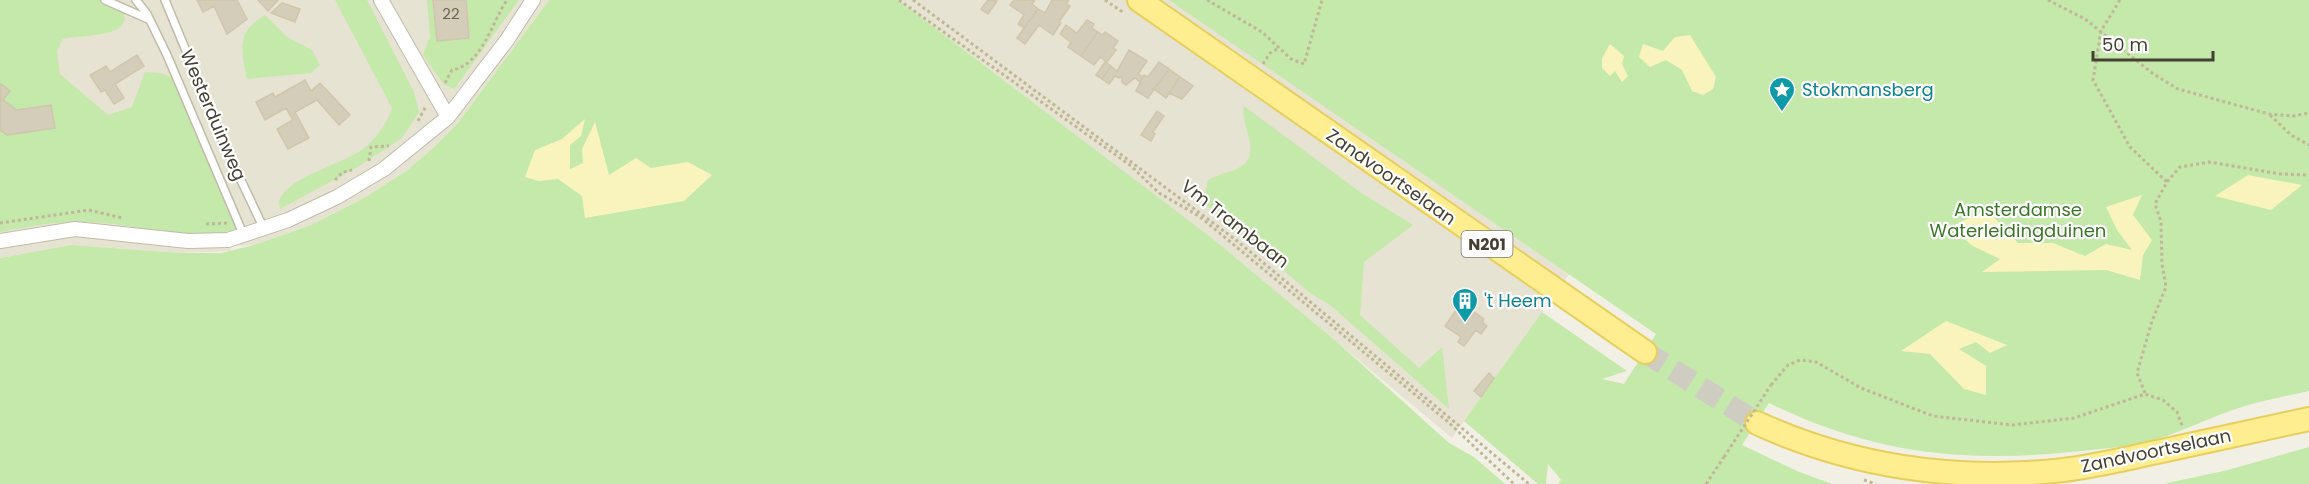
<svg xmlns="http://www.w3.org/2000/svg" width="2309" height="484" font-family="Poppins,sans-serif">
<rect width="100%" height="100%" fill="#f2f0e4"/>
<path fill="#e7e3d2" d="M0,0h549l-91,123 -26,26 -27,23 -43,27 -51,26 -57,20 -22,1 -1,5 -51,2 -109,-8 -71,13z
M898,0h322l365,252 -133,186 -240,-200z"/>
<path fill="#c5e8ab" d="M0,0h115c34,39 -31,34 -52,39l-6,12 3,23 48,41 24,-8 13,-35 16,1 10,4 8,7 60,143 -2,5c-52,10 -103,-10 -155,-10 -28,-1 -55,5 -82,10z
M335,0h32l47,92 5,20 -17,26 -46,30 -76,41 -1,-7c6,-25 63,-37 84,-53 14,-11 23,-24 29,-41z
M427,0h92l-65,89 -10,-4 -21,-30 7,-18z
M549,0h349l314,238 125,104 112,101 25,14 31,27h-1505v-226l71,-13 109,8h41l33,-8 57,-20 51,-26 43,-27 27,-23 26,-26z
M1169,0h1140v391c-22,5 -45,9 -67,16 -29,9 -56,23 -85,32 -27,8 -58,10 -86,13 -111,11 -200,1 -302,-49l-27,42 55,26 35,13h-274l3,-4 -13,-16 -2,20h-8l-74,-63 78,-109 85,59 -25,8 22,5 32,-50z
M265,15l22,22 25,13 8,15 -9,8 -64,6c-6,-30 -11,-47 18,-64z
M1244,106l116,86 53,33 -49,37 -4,53 59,53 23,-21 7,62 -119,-104 -20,-12 -107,-91 5,-22c11,-7 27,-8 35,-15 18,-14 -3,-40 1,-59z
M2309,447v37h-146l65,-14z"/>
<path fill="#f9f4be" d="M1690,35l26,42 -3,12 -10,6 -11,-4 -10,-21 -16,-10 -16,7 -11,-10 4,-13 20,7 12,-14z
M1610,44l14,12 -2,8 6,12 -6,6 -7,-11 -5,5 -8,-8v-10z
M585,119l-4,17 -11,9v24l13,-6 -1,-14 13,-27 14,53 27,-17 15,10 37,-6 24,13 -28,26 -99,17 -3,-22 -24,-17 -19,2 -14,-4 10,-27 27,-11z
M2248,175l54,10 -31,25 -56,-14z
M2142,195l-9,20 19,25 -9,15 -3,25 -34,-10 -124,2 18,-13 -29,-14 -19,-19 35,-16 31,33h35l32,13 21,-12 26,6 -15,-20 -11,-23z
M1946,321l61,24 -17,8 -14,-11 -17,7 27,17v29l-22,-6 -34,-35 -29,-3z"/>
<path fill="#d4cdb9" stroke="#cfc6ac" stroke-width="1.5" d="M197,0h40l10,19 -20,15 -13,-28 -11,6z
M258,0h20l-10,11z
M433,0h33l3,38 -32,3z
M988,0l9,1 -9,13 -7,-5z
M1014,0h21l-3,4 6,5 -14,19 -6,-4 6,-9 -14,-10z
M1052,0h17l-3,4 4,2 -11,16 2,1 -8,12 -14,-10 -14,19 -8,-6 21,-29 7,4z
M282,3l18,6 -5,13 -24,-9z
M1087,20l7,4 -2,4 6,4 -17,24 -13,-9 3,-5 -11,-8 6,-9 11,8z
M1098,32l4,3 3,-3 13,9 -5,7 3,2 -9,12 -7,-5 -6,8 -13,-9z
M1129,50l18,11 -9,13 5,3 -3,5 -5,-4 -9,7 -4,-3v-6l-3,2 -4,-2 -6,8 -7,-5 9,-13 6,5z
M137,55l7,11 -29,18 9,14 -10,6 -9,-14 -4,2 -11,-17 16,-9 4,6z
M1105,62l6,4 -9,13 -6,-4z
M1159,62l10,7 -21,29 -12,-7 8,-16 4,2z
M1169,69l11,8 -14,21 -12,-9z
M1180,77l13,9 -11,13 -13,-6z
M305,80l6,11 9,-8 30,32 -11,10 -22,-25 -22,12 14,26 -21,11 -11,-20 16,-9 -7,-12 -21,12 -9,-18 17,-9 2,4z
M1,84l9,7 -7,9 14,10 34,-5 4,23 -48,7 -7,-5z
M1157,111l7,5 -11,16 2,2 -4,7 -10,-6z
M1461,303l23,16 -2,3 5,4 -6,8 -5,-4 -12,16 -6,-4 3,-5 -16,-11z
M1489,373l5,5 -13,19 -7,-6z"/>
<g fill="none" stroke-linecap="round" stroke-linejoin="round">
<path stroke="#cfcdc1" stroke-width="22" stroke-dasharray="22 11" stroke-linecap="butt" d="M1645,352l112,71"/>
<defs>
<path id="lane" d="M105,0l43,19
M136,0l11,14 20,41 77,181
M165,0l65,157 34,72"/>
<path id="street" d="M381,0l67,117
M0,241l75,-12 113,12 40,-1 60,-20 49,-23 47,-28 64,-52 59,-77 26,-40"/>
<path id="primary" d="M1139,0l506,352
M1757,423c93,43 195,58 297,48 35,-3 70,-12 103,-19 51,-11 101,-22 152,-33"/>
</defs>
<use href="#lane" stroke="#c1bca9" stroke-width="10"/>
<use href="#street" stroke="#c1bca9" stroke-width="16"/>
<use href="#primary" stroke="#e6cf5e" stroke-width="26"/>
<path stroke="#c0b797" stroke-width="3" stroke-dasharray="3 3" stroke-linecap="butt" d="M899,0l232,166 28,27 40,23 248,205 67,63
M913,0l323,240 293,244
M1105,0l19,13
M1207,0l55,32 29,27 13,5 18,-64
M2048,0l37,19 67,54 26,16 91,25 24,2 16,-3
M2120,0l-19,31 -8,49 37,67 37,35
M1263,64l7,-11 9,-5
M445,83l7,-13c31,-6 39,-47 55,-70
M2270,115l21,20 18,10
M418,121l8,-15
M369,161l2,-14 18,-1
M335,180l8,-8 9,-2
M0,223l89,-13 33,8
M206,224l21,-1
M1771,385l17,-20 12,-5 16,2 45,26 72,28 79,9 62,-7 71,-24 18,6 14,12 6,16
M2145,393l-8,-20 15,-52 14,-34 -4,-23 -1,-42 -6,-18 12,-22 13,-15 29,-5 71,12 29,1
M1864,480l12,4
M1706,484l18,-27"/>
<use href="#lane" stroke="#fff" stroke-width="7"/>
<use href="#street" stroke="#fff" stroke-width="14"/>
<use href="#primary" stroke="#ffee90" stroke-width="22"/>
<path stroke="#c0b797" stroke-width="3" stroke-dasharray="3 3" stroke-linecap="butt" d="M1724,457l47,-72"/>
</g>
<defs>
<symbol id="sight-pin" viewBox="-11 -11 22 30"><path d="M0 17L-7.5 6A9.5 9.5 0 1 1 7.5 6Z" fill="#0f9aa8" stroke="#fff"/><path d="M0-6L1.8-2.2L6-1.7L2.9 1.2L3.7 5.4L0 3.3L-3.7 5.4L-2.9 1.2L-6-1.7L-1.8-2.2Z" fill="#fff"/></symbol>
<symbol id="building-pin" viewBox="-11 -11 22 30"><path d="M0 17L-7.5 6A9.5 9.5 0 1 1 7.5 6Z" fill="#0f9aa8" stroke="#fff"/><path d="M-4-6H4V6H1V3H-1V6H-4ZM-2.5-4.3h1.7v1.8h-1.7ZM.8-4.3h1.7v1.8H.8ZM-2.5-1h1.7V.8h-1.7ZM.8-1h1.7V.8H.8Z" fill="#fff"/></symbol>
</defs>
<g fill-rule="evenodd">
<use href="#sight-pin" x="1767" y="75" width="30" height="40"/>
<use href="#building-pin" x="1450" y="286" width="30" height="40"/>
</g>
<g text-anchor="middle" stroke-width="4.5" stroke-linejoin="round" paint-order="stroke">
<g font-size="15" fill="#696355">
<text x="451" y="19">22</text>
</g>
<rect fill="#fff" stroke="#7d7971" stroke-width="1.5" x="1461.5" y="231" width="51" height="26" rx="4.5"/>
<g font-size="16" font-weight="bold" fill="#454034">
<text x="1487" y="250">N201</text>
</g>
<g font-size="18" fill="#0d838f" stroke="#fff" text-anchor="start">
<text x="1802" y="96">Stokmansberg</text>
<text x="1484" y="307">'t Heem</text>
</g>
<g font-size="18" fill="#454034" stroke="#fff">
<text transform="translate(213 115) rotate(67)" y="6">Westerduinweg</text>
<text transform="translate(1391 177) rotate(35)" y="6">Zandvoortselaan</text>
<text transform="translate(1235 224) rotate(38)" y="6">Vm Trambaan</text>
<text transform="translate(2156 451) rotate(-12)" y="6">Zandvoortselaan</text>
</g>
<g font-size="18" fill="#3a7726" stroke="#fff">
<text x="2018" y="216">Amsterdamse<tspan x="2018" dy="21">Waterleidingduinen</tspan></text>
</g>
</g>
<path d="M2093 51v9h120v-9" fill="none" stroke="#454034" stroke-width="3"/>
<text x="2102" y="51" font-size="18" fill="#454034" stroke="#ffffff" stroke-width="4.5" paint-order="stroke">50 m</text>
</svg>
